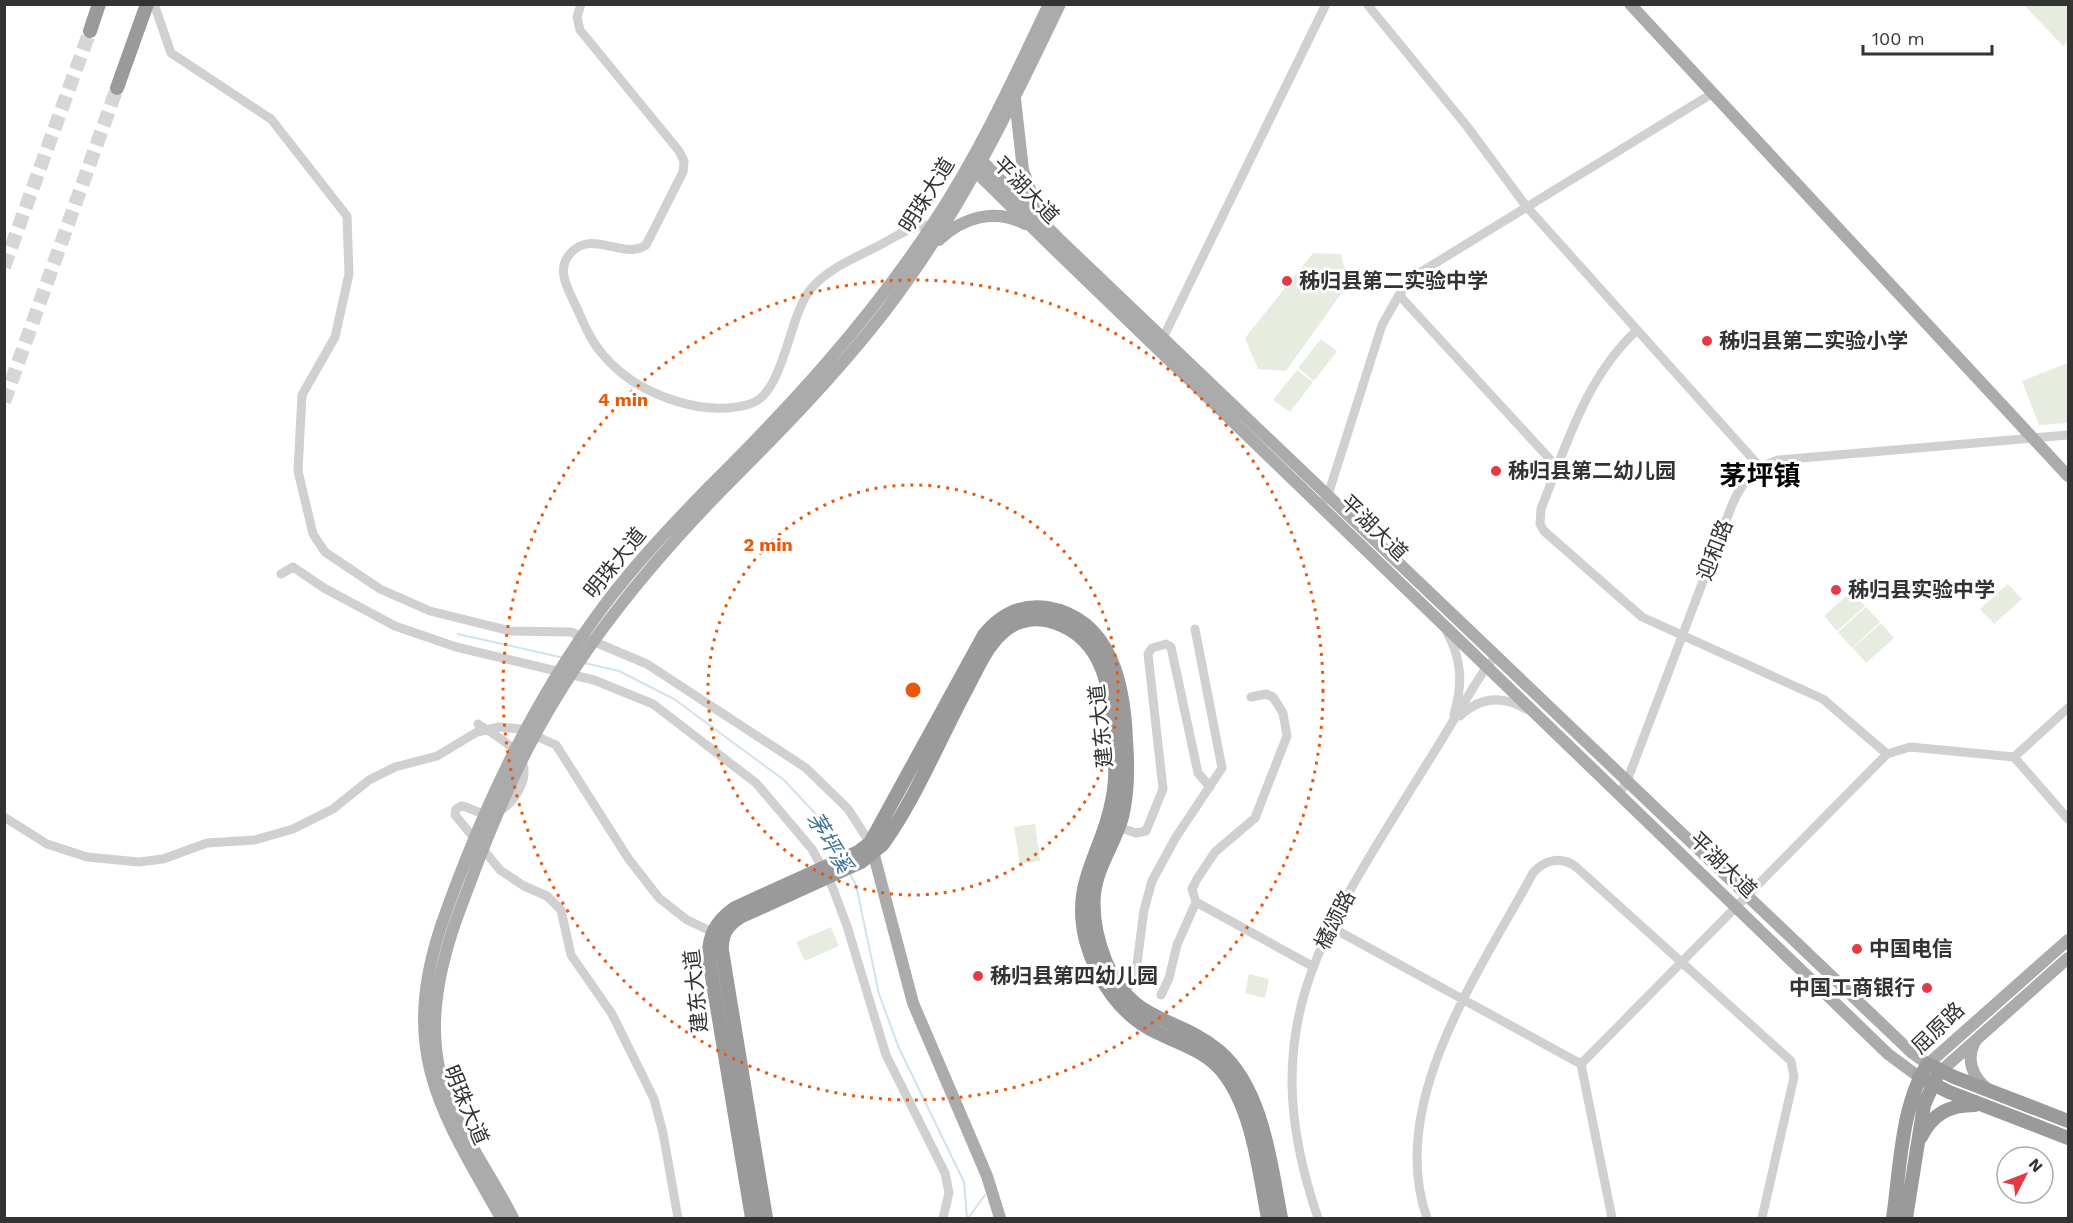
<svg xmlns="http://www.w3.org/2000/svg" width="2073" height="1223" font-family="'Work Sans','Noto Sans SC',sans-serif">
<rect width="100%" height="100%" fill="#fff"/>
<path fill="#e6ecdf" d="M2024,5h44v36l-5,5z
M1313,253l28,1 7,30 -62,87 -28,-2 -13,-31z
M1321,339l16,12 -23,30 -16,-13z
M2068,363v60l-29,2 -17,-44z
M1297,370l16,12 -23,30 -17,-12z
M2008,584l14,15 -28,25 -14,-15z
M1852,591l13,15 -28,25 -13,-15z
M1866,607l14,15 -28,26 -14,-16z
M1881,623l13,15 -28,25 -13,-15z
M1035,824l5,37 -20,3 -6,-37z
M831,927l8,19 -34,15 -9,-19z
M1249,974l20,5 -4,19 -20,-5z"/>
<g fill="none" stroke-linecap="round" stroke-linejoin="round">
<path stroke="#cfe2ee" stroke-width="2" d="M458,634l106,24
M584,663l35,8 55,28 110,81 39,42 17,31
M849,872l7,13 23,109 19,52 66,136 3,36
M969,1217l16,-22"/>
<path stroke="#d6d6d6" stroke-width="14" stroke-dasharray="14 7" stroke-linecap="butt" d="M4,267l86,-236
M4,402l113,-314"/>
<path stroke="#d0d0d0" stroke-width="9" d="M154,4l17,49 100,66 76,97 2,58 -14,63 -33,58 -4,76 15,63 12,18 55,37 50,22 80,20 61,1 76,32 159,104 42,41 22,34
M581,4l-4,13 3,13 99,121 5,10 -1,11 -37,73c-24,16 -55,-18 -77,10 -12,15 -2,32 5,47 9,19 16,39 31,55 32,37 97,61 145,47 34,-10 38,-86 60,-114 17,-21 45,-32 68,-44 17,-9 35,-22 54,-21
M1367,4l99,121 60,81 234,261
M1399,295l159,173
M1637,330c-51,47 -71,116 -96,179l-1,15 4,7 98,86 181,82 64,55
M1161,342l165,-338
M1321,506l7,-11 54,-170 17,-30 17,-20 297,-182
M281,574l12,-7 31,21 71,38 61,21 138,33 59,24 103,79 56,66 20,37 15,40 39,129 59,118 4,20 -6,25
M1447,632c15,28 16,52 7,82
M1460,716c20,-19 42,-21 66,-7
M478,724c28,19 64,34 36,74 -6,8 -16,16 -27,16 -9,0 -17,-7 -26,-8l-5,3 -1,6 45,55 24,16 23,10 14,14 10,45 41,59 42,85 9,34 15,85
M2014,757l54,62
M1619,794l8,-13 105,-276c10,-23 22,-38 46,-45l290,-25
M4,817l43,27 40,13 52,5 24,-3 44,-16 48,-3 38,-11 40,-20 36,-29 26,-13 42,-11 40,-24 22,-5 21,2 36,16 72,113 31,40 28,22 30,14
M1115,826l21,7 10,-2 17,-42 -15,-135 4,-6 14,-4 5,3 27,126 12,14
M1196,902l116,64
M1329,926l252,138
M1122,995l13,-16 9,-69 8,-29 24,-44 46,-69 -27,-139
M1161,995l8,-17 8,-33 19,-43 -4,-13 5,-10 18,-27 40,-34 32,-82 -4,-23 -10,-16 -7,-3 -15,3
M1318,1218c-64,-187 -1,-277 95,-432 17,-27 34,-54 50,-82 9,-13 17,-30 28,-42
M1427,1218c-41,-115 53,-247 106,-345 11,-13 27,-17 42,-7l216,195 3,16 -32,141
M1612,1218l-31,-154 306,-310 23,-7 104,10 54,-49"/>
<path stroke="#ababab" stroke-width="12" d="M1630,4l438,472
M1015,99l8,71 16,43
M939,240c24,-23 56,-32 86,-16
M709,487c82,-81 159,-165 223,-262 46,-69 81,-145 117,-221
M717,495c59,-59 118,-119 169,-185 72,-94 123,-199 174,-306
M871,844l42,159 74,173 13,42
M442,923c-43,128 -3,186 59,295
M454,926c-20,60 -29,120 -3,179 17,40 43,75 62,113
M1976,1040c-11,18 -4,38 13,50
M1941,1071l127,-113
M1919,1077l-31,-23 -837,-808 -75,-74 -4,-12 10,1 76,77 853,814 17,12 140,-124"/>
<path stroke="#9a9a9a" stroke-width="14" d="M90,31l9,-27
M117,88l30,-84
M1919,1077l30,15 119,46
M1921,1137c11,-23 28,-32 54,-32
M752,1218l-43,-259c-1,-23 7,-38 26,-51l123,-56 12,-9 114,-208c16,-19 37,-31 63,-27 65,11 77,79 79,132 2,26 2,52 -4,77 -7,26 -25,49 -28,77 -2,22 3,45 11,66 26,65 71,55 114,91 44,37 52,115 62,167
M766,1218l-44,-267c-1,-16 5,-26 18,-34l121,-55 22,-18c31,-43 56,-103 81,-150 11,-20 20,-44 37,-60 14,-15 36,-18 55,-11 49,17 55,69 58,113 1,22 3,43 -2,65 -10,54 -41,80 -26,140 11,39 35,75 72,92 23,11 48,18 64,38 31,38 37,101 46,147
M1893,1218c7,-47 8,-114 35,-154l26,13 114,44
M1906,1218l18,-113 12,-27"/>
<path stroke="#ababab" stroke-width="12" d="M442,923c40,-113 90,-221 161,-316 32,-43 69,-82 106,-120
M454,926c22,-60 44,-119 73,-176 49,-96 116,-178 190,-255"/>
</g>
<g fill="none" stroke="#e8590c" stroke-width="3" stroke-dasharray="3 6">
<circle cx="913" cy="690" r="205"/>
<circle cx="913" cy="690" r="410"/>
</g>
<g fill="#e63946" stroke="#fff" stroke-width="2">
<circle cx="1287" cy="281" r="6"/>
<circle cx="1707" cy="341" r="6"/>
<circle cx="1496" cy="471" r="6"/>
<circle cx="1836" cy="590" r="6"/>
<circle cx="1857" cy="949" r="6"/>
<circle cx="978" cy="976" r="6"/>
<circle cx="1927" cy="988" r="6"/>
</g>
<g text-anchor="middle" stroke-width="6" stroke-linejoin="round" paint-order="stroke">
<g font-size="21" fill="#333" stroke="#fff">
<text transform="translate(1026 190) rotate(46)" y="7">平湖大道</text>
<text transform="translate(927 195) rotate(-58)" y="7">明珠大道</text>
<text transform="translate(1374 528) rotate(44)" y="7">平湖大道</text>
<text transform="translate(1715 550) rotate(-69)" y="7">迎和路</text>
<text transform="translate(615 563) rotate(-51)" y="7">明珠大道</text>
<text transform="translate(1101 726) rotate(-96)" y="7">建东大道</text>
<text transform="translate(1723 865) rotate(44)" y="7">平湖大道</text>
<text transform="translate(1335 920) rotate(-63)" y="7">橘颂路</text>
<text transform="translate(696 991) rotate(-96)" y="7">建东大道</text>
<text transform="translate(1938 1028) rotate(-44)" y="7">屈原路</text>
<text transform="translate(466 1105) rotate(67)" y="7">明珠大道</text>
</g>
<g font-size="21" font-weight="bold" fill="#333" stroke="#fff" text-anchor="start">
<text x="1299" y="288">秭归县第二实验中学</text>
<text x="1719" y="348">秭归县第二实验小学</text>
<text x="1508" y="478">秭归县第二幼儿园</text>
<text x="1848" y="597">秭归县实验中学</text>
<text x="1869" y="956">中国电信</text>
<text x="990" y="983">秭归县第四幼儿园</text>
<text x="1915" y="995" text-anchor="end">中国工商银行</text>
</g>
<g font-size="22" font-style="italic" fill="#3f7597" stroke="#fff">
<text transform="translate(830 842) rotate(59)" y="8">茅坪溪</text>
</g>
<g font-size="27" font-weight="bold" fill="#000" stroke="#fff">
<text x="1760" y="485">茅坪镇</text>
</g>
</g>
<circle cx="913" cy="690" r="9" fill="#e8590c" stroke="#fff" stroke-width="3"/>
<g font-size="18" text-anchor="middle" font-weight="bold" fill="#e8590c" stroke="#fff" stroke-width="6" stroke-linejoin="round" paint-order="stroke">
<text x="623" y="406">4 min</text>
<text x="768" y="551">2 min</text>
</g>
<rect width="2073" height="1223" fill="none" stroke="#333333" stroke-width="12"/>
<g transform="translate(2025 1175) rotate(48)"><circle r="28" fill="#ffffff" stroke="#adadad" stroke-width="1.5"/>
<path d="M0-4.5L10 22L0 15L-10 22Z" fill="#e63946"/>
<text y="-9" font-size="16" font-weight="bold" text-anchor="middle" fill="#333333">N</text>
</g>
<path d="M1863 45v9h129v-9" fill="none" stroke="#333333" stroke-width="3"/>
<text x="1872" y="45" font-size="18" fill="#333333" stroke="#ffffff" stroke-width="4.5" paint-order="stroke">100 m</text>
</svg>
